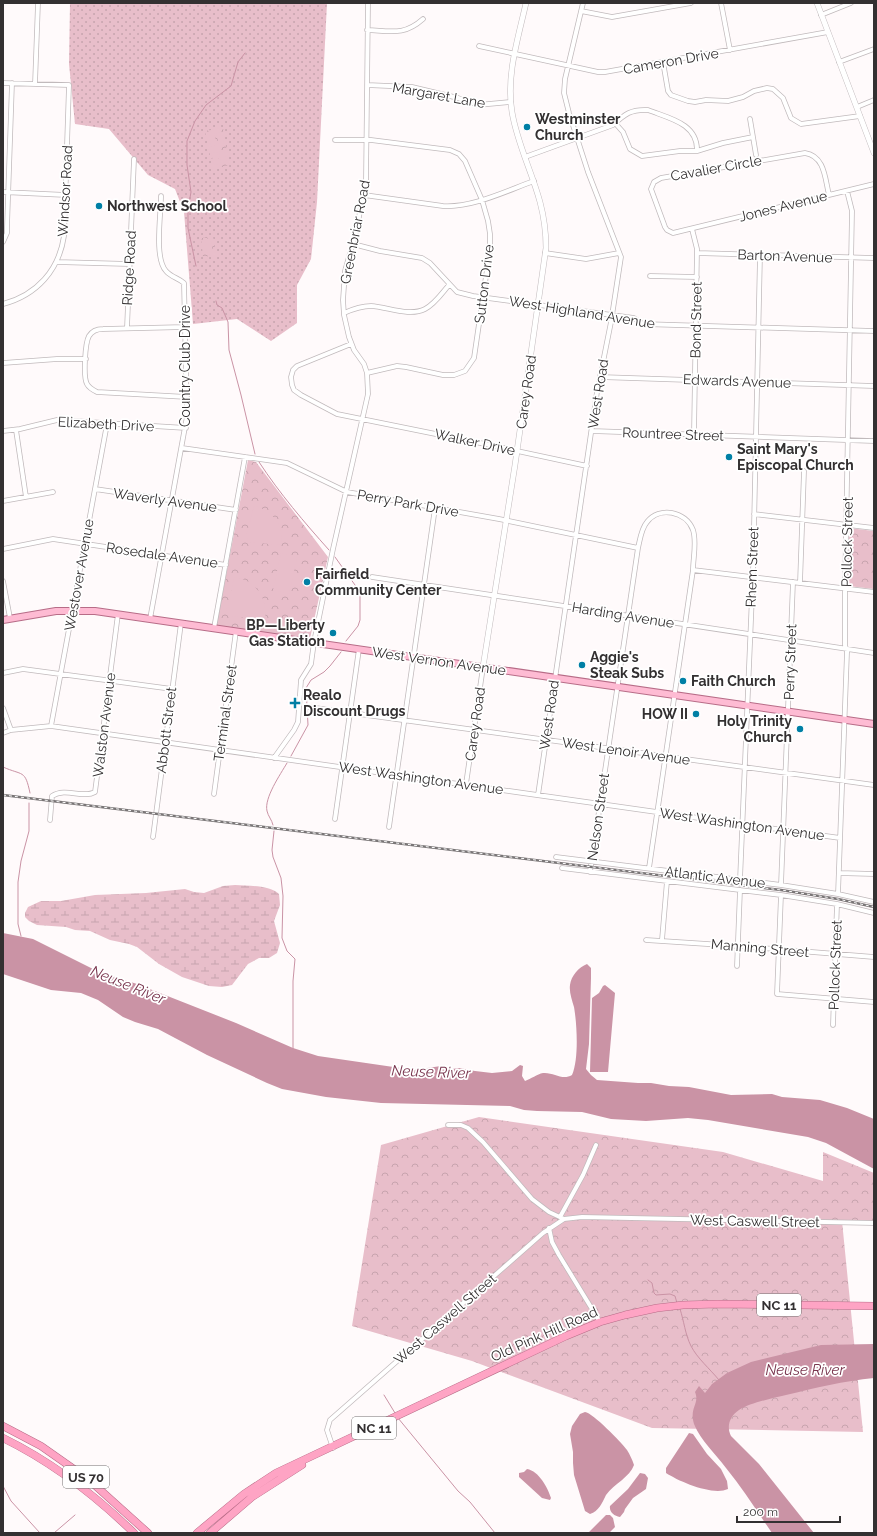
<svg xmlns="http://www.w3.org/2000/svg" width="877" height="1536" font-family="Raleway,sans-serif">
<defs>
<pattern id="grass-dots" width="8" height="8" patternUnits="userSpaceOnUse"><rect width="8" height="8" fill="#e8beca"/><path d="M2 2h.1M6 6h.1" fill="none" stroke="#c7a4ae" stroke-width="1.8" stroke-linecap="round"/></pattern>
<pattern id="wetland-marsh" width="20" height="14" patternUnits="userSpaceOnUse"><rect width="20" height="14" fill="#e8beca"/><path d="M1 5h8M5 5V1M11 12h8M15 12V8" fill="none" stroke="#c7a4ae"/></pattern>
<pattern id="park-crowns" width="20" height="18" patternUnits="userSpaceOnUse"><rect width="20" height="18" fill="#e8beca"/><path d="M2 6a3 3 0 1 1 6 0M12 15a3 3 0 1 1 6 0" fill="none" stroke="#c7a4ae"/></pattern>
</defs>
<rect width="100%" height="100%" fill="#fffafb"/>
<path fill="url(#grass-dots)" d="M70,3h257l-10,199 -6,57 -14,26v38l-26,18 -34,-22 -44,5 -9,-112 -9,-23 -27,-14 -39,-46 -34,-5 -6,-60z"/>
<path fill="url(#wetland-marsh)" d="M235,885c14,1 34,0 44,9l1,11 -6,16 6,22 -3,10 -8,5h-10l-11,6 -16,21 -10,2 -13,-1 -27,-9 -23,-13 -22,-17 -8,-3 -19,-4 -20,-9 -15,-1 -9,-3 -29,-2 -8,-4 -4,-4v-4l3,-6 13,-6h20l34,-6 51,-2 39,-4 9,3 10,1 19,-7z"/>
<path fill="url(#park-crowns)" d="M223,128l6,37 -16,4 -8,-38z
M213,237l3,18 -13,2 -2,-19z
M248,460l8,2 72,95 -19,86 -93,-15z
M849,528l25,3v58l-26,-3z
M479,1117l244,35 100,29v-29l51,21v48h-32l21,211 -211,-4 -180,-67 -120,-35 29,-181z"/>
<path fill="#e8beca" d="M222,132l2,12 -5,1 -3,-12z
M214,133l3,12 -6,2 -2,-12z
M224,150l3,12 -6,1 -2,-12z
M217,152l3,12 -6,1 -3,-12z
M209,238c3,4 4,12 3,16l-3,1c-3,-4 -4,-12 -3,-16z
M254,506c19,4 30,20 27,39l-32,-3 -3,-5z
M281,553l16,4 -8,37 -16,-4z
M234,577c22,3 34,21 31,43l-35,-4 -4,-5 1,-4 1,-1z"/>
<path fill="#ca93a5" d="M3,933l30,6 66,33 38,12 99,39 57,25 25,8 96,14 27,-4 11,3 7,-1 16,3 17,2 20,-2 8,-6 3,1 -1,10 3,5c6,-2 12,-7 18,-8 11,-1 19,8 29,2 7,-16 5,-51 2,-68 -2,-7 -5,-15 -4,-22 1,-9 9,-18 17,-21l4,4v10l-2,66 -3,25 5,6 6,5 41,3h13l18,3 20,1 42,8 41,-1 10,3 38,3 27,8 27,11v50l-48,-26 -18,-6 -100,-17 -20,-2 -42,3 -35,-2 -29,-7 -45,-1 -13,-1 -14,-4 -129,-3 -55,-6 -44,-8 -15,-6 -60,-28 -49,-26 -23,-7 -12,-5 -25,-17 -17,-7 -30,-3 -48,-16z
M605,985l10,8 -7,79h-18l2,-74 7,-5 4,-7z
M874,1344v34c-30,3 -59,10 -88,17 -13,3 -36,8 -47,15 -9,6 -13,16 -8,26l28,28 55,69h-42c-15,-22 -29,-44 -46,-65 -11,-15 -25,-27 -32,-44 -5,-17 6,-20 1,-32l4,-6 6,7 7,-9 15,-11 24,-11 70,-17z
M585,1412c8,1 36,30 42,38 3,5 5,9 7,15 -4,12 -20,19 -28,30 -4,8 -7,16 -16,19l-5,-3 -11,-36 -1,-12v-11l-3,-18 2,-8 8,-12z
M689,1433l4,1 14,20 14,15 6,12 1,8c-15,7 -48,-7 -62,-16v-5z
M527,1469c12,2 21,19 24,29l-1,2 -8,-2 -23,-21v-4l5,-1z
M640,1473l5,1 3,4 -2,11 -13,9 -8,11 -1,3 -4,5c-6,-1 -11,-5 -10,-11l18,-17z
M606,1515h4l3,3 2,9 -6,6h-21z"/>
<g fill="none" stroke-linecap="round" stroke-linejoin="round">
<path stroke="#ca93a5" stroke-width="1" d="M196,266l-8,-38v-19l3,-17 -4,-27v-24l8,-20 11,-16 25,-19 7,-24 7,-9
M216,301l1,4 5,3 6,14 1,28 12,45 14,59
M259,462c21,32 45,60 70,88
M335,557l25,35v28l-2,6 -12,15
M291,756l17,-31 -2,-37 5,-8 13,-8 6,-6 11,-14
M3,767c20,9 22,2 27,26
M273,825c-1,-5 -5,-9 -6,-14 -3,-13 13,-36 20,-48
M274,831l-2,19 1,7 8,21 2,18 -1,42 5,13 8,8 -2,22v68
M21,936l-3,-12v-42l3,-21 8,-30v-28
M648,1280l4,3 2,10 2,2 14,-1 5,2 2,7
M680,1309c4,12 5,25 11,37 6,12 19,23 28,34
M384,1395l11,18
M398,1418l60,73 12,11 25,31
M3,1486l8,15 29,32
M54,1533l21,-18"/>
<defs>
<path id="minor" d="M721,3l9,47
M581,11l31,6 79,-14
M821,15l30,-12
M367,30c24,1 37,6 56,-11
M479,46l119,26h7l223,-40
M663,62l5,29 3,4 17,6 7,1 11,-2 22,1 15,-4 11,-6 13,-3 6,1 10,9 8,20 10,6 59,-8
M839,62l35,-13
M3,83l66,2 -5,151c-5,34 -27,59 -61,68
M35,84l3,-81
M367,85l45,2 46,11 20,7 33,-3
M857,107l17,-7
M750,119l6,36
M615,123l8,9 7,17 12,7 38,-5h17l26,-8 30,-6
M335,140h36l79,10 9,4 6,7 17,39 6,21 2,13v15l-16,109 -9,13 -11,4h-11l-37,-8 -9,-1 -30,7
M525,157l88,-32c12,-11 18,-16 35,-15 20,8 50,13 49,41
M3,192l63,3
M364,195l79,11c29,2 63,-15 91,-25
M829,195c-4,-16 -4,-39 -24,-42l-144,25 -7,4 -3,7 14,38 2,3 6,3 201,-49
M692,229l5,20 -3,185
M3,242l4,-9v-6l5,-144
M353,244l27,7 42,7 8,5 27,29 16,4 161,22 9,6 231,7
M545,253l41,6 33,-6
M697,253l177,5
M57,262l72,2
M650,276l47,1
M344,313c9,-4 17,-7 27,-7 17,1 38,11 54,3 10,-5 17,-16 24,-24
M185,327l-82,2c-6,0 -11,2 -14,7 -4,7 -6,41 -2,48 2,4 6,6 10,8l90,5
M127,328l7,-169
M351,344l-54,22 -4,4 -2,7 1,8 2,5 7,5 36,19 148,30 102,22
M3,363l54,-4h29
M600,377l274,9
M16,430l10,67
M3,431l17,-2 37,-9 129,8
M592,431l282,10
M182,448l105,15 60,29 152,27 139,29
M95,489l141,21
M3,501l50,-9
M754,514l120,14
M3,549l50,-10 173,26
M693,570l181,22
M372,577l502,76
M3,581l7,37
M800,583l4,-112
M150,619l37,-203 -3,-133c-6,-5 -13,-6 -18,-12 -12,-13 -5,-56 -5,-75
M214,628l31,-171
M3,673l20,-4 149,20
M308,707l566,78
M3,708l8,22
M51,726l56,-302
M3,733l8,-3 40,-4 789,112
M274,758l20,-28 4,-8 3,-42 10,-16 3,-22 19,-93 35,-155 -1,-21 -3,-9 -10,-14 -5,-13 -5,-22 -1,-15 2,-29 11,-39 10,-51 2,-178
M466,784l17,-117
M214,794l22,-163
M538,795l59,-403 14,-70 10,-65 -33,-85 -19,-59 -5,-20 1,-14 18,-76
M335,819l24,-170
M50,820l2,-24c14,-9 31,3 43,-4l23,-178
M389,827l46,-319
M153,837l28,-214
M556,857l225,28 57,9 36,8
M562,868l219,27 56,9 37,9
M590,872l48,-324c2,-8 3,-19 9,-26 12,-16 39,-11 46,8 4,12 0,28 0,40l-44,298
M839,873l35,1
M740,880l13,-308 7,-317
M781,885l12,-303
M838,894l9,-242 -2,-7v-56l7,-378 -5,-20
M781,895l-4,99 97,8
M646,940l92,6 136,11
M662,940l5,-59
M737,966l3,-76
M833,1025l4,-121
M448,1125h13l7,3 15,14 49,57 17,13 15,7
M560,1217l23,-42 13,-30
M549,1228l3,14 7,13 41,67
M333,1448l-6,-18 3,-10 213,-187 21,-14 18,-2 292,6"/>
<path id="tertiary" d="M817,3l57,150
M483,667l32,-202 31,-217c0,-16 -2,-31 -6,-46 -8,-30 -23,-59 -28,-90 -6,-37 6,-73 14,-109"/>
<path id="primary" d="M3,620l53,-9h39l779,113"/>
<path id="trunk" d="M3,1426l38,20 47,33 60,54
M3,1438c49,24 92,57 131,95
M197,1533l47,-39 32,-21 290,-137 34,-14 25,-7 32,-7 26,-3 34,-1 157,2
M210,1533l42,-36 50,-32"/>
</defs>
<use href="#minor" stroke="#c1babc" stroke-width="5.5"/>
<use href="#tertiary" stroke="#c1babc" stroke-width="6"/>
<use href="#primary" stroke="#b76c87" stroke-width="8"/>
<use href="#trunk" stroke="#b76c87" stroke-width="8"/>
<use href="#minor" stroke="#fff" stroke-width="4"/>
<use href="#tertiary" stroke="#fff" stroke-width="5"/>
<use href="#primary" stroke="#febbd3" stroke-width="6"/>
<use href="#trunk" stroke="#fea4c4" stroke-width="7"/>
<defs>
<path id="rail" d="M3,795l778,95 57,9 36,8"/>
</defs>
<use href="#rail" stroke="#797576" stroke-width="2.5"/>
<use href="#rail" stroke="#fff" stroke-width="1" stroke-dasharray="3" stroke-linecap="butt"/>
</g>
<g fill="#007fa5" stroke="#fff" stroke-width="1.5">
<circle cx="527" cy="127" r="4"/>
<circle cx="99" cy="206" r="4"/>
<circle cx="729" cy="457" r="4"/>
<circle cx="307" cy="582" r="4"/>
<circle cx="333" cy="633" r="4"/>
<circle cx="582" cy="665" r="4"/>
<circle cx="683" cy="681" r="4"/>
<path d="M293 697h4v4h4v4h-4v4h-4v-4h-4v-4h4z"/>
<circle cx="696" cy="714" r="4"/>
<circle cx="800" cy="729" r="4"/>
</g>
<g text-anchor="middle" stroke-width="3.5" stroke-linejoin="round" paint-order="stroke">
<g fill="#fff" stroke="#706e6f" stroke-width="1">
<rect x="757" y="1294" width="44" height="22" rx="3"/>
<rect x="352" y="1417" width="44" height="22" rx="3"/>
<rect x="63" y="1466" width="46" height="22" rx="3"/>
</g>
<g font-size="13" font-weight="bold" fill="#333031">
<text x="779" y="1310">NC 11</text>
<text x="374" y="1433">NC 11</text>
<text x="86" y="1482">US 70</text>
</g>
<g font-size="14" fill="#333031" stroke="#fff">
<text transform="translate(671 61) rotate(-10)" y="5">Cameron Drive</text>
<text transform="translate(439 95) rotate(10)" y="5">Margaret Lane</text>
<text transform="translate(716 168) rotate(-10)" y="5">Cavalier Circle</text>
<text transform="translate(65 191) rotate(-87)" y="5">Windsor Road</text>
<text transform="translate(783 206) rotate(-14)" y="5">Jones Avenue</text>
<text transform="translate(355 232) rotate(-79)" y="5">Greenbriar Road</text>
<text transform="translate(785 256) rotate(2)" y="5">Barton Avenue</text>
<text transform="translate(129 268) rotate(-87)" y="5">Ridge Road</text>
<text transform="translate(484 284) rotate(-83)" y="5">Sutton Drive</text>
<text transform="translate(582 312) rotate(9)" y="5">West Highland Avenue</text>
<text transform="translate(696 320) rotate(-89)" y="5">Bond Street</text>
<text transform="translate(185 366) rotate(-90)" y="5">Country Club Drive</text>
<text transform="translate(737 381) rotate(2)" y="5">Edwards Avenue</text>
<text transform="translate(526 392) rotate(-82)" y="5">Carey Road</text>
<text transform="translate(598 394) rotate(-81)" y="5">West Road</text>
<text transform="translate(106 424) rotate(3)" y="5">Elizabeth Drive</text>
<text transform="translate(673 434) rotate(2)" y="5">Rountree Street</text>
<text transform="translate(475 442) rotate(12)" y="5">Walker Drive</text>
<text transform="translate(165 500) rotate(8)" y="5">Waverly Avenue</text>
<text transform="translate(408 503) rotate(10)" y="5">Perry Park Drive</text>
<text transform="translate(847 542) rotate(-89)" y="5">Pollock Street</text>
<text transform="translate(162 555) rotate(8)" y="5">Rosedale Avenue</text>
<text transform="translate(752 567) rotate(-88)" y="5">Rhem Street</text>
<text transform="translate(79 575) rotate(-80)" y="5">Westover Avenue</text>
<text transform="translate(623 615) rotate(9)" y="5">Harding Avenue</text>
<text transform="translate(439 661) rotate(8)" y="5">West Vernon Avenue</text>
<text transform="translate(790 662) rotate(-88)" y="5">Perry Street</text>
<text transform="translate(225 713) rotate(-82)" y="5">Terminal Street</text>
<text transform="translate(549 715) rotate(-82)" y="5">West Road</text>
<text transform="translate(475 724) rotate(-82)" y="5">Carey Road</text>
<text transform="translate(104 725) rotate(-83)" y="5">Walston Avenue</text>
<text transform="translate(166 730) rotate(-83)" y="5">Abbott Street</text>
<text transform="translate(626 751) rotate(8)" y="5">West Lenoir Avenue</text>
<text transform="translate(421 778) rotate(8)" y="5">West Washington Avenue</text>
<text transform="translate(598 817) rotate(-82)" y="5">Nelson Street</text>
<text transform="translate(742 824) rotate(8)" y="5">West Washington Avenue</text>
<text transform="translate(715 877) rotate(7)" y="5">Atlantic Avenue</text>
<text transform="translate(760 948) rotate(5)" y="5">Manning Street</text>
<text transform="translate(835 965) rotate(-88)" y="5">Pollock Street</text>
<text transform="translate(755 1221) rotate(1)" y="5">West Caswell Street</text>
<text transform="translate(445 1319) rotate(-41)" y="5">West Caswell Street</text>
<text transform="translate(544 1334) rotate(-24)" y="5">Old Pink Hill Road</text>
</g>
<g font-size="14" font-weight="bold" fill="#333031" stroke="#fff" text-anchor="start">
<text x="535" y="124">Westminster<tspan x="535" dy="16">Church</tspan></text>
<text x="107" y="211">Northwest School</text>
<text x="737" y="454">Saint Mary's<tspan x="737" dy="16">Episcopal Church</tspan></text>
<text x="315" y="579">Fairfield<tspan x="315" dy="16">Community Center</tspan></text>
<text x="325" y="630" text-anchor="end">BP—Liberty<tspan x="325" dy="16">Gas Station</tspan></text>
<text x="590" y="662">Aggie's<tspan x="590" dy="16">Steak Subs</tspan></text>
<text x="691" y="686">Faith Church</text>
<text x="303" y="700">Realo<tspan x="303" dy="16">Discount Drugs</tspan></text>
<text x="688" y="719" text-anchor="end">HOW II</text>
<text x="792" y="726" text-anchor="end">Holy Trinity<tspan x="792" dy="16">Church</tspan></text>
</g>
<g font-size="15" font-style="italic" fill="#79354e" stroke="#fff">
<text transform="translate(128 985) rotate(22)" y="5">Neuse River</text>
<text transform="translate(431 1072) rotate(2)" y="5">Neuse River</text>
<text x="805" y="1375">Neuse River</text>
</g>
</g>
<rect width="877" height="1536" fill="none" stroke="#333031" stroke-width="8"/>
<path d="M737 1516v6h103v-6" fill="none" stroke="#333031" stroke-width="2"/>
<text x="743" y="1516" font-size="12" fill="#333031" stroke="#ffffff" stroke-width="3" paint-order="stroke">200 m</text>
</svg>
